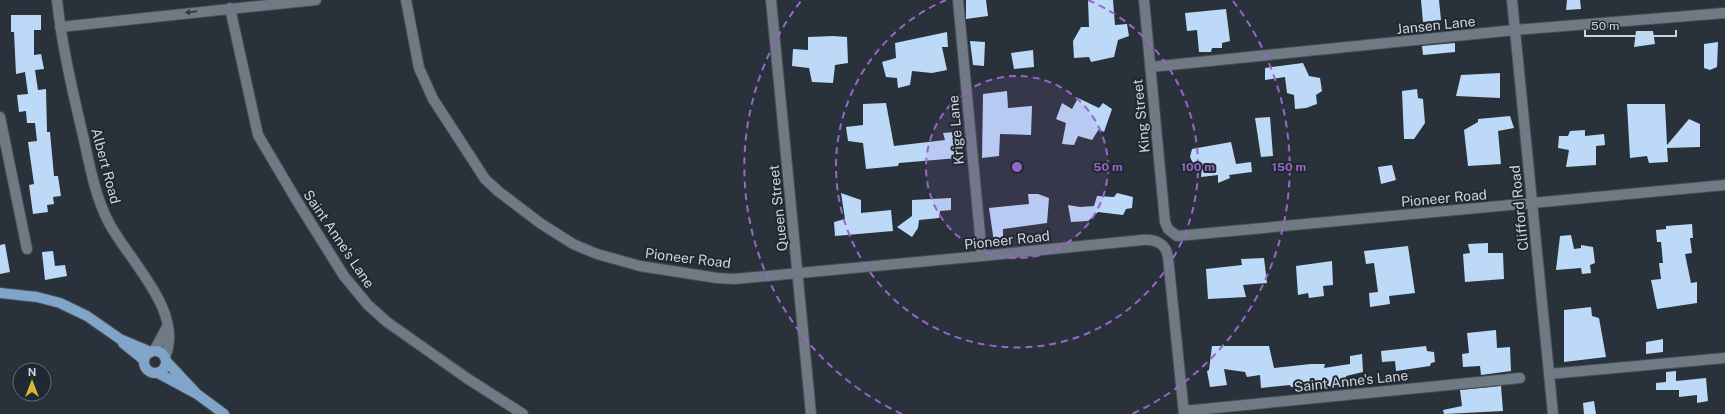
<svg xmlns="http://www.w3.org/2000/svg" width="1725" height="414" font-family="'Public Sans',sans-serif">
<rect width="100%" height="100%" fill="#29323b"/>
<path fill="#bdd9f8" d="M966,0h20l2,16 -22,3z
M1088,0h25l2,25 12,-1 2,12 -11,4 -4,17 -23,5 -2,-5 -15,1 -1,-17 8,-14h8z
M1421,0h18l2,20 -18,2z
M1567,0h13l1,9 -15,1z
M1226,9l4,32 -8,2v5h-10l-1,4h-12l-2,-22 -10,1 -2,-18z
M11,15h30v15h-7v25l7,-1 3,15 -9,1 3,20 8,-1 1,43h3l4,44h4l3,20 -8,1 1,7 -7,1 1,7 -15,2 -4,-29 5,-1 -6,-42 9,-1 -2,-18h-8l-1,-12 -7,1 -2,-17 11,-1 -3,-22 -9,2 -2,-42h-3z
M1636,31h17l2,13 -21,3z
M947,32l1,15h-6l5,23 -15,3 -20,-2 -2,14 -12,3 -1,-10 -11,-1 -4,-15 14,-4 -1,-15z
M833,36l14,1 1,26 -13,2 -2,18 -21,-1 -3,-14 -17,-2 1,-17 15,1v-13z
M970,41l15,1 -1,24 -11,-1z
M1718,42l-1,25 -7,3 -6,-2v-24z
M1455,43v9l-32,3 -1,-9z
M1033,50l1,17 -20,2 -3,-16z
M1303,63l6,13 11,2 2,13 -6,4 1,9 -11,4 -11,1 -1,-14 -7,-2 -2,-16 -20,3v-12z
M1500,73v25l-44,-2 5,-21z
M1417,89l1,9 5,1 2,24 -11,16h-10l-2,-48z
M1007,91l1,17 24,-2 -1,29 -31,-1 -1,22 -17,2 1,-64z
M1078,98l21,10 4,-5 9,6 -8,23 -5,-3 -7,11 -14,-4 -4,9 -12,-1 4,-21 -10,-4 6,-16 10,6z
M886,103l8,43 51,-6 -2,-7 12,-1 3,26 -59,5 -1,3 -32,3 -3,-26 -15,-2 -2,-14 17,-2v-21z
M1627,104h38l2,41 22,-26 11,5v23l-33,1 1,14 -19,1 -2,-7 -17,2z
M1510,116l4,12 -16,3 3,33 -33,2 -4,-36 14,-8v-3z
M1270,117l3,39 -12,1 -6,-39z
M1585,130v6l19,-2 1,11 -9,1v19l-30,2 3,-17 -11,-2 1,-12h9l2,-5z
M1231,142l5,22 15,-2 1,10 -23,3 1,3 -12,5v-8l-17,2 1,-12h-8l-4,-8 2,-8z
M1392,165l4,15 -15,4 -3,-17z
M841,193l20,7v13l30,-3 2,21 -58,5 -1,-14 11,-3z
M1117,193l16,4 -1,11 -6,1 -3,6 -25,-3 -10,9 -17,1 -3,-17 12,2 14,-1 3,-10 17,1z
M1028,194h10l11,4 -2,25 -44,6v10l-9,3 -5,-34 40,-4z
M951,198v12l-11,1 -1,7 -20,2 -1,8 -6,9 -15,-10 15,-11v-16z
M1692,224l1,14h-3l2,15 -7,1 6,29 6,-1v21l-40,6 -6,-29 10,-1 -2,-16h4l-2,-21h-4l-1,-12 10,-1v-3z
M1571,235l3,14 7,-1v-3l12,2 2,16 -5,2 1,8 -9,1 -1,-6 -25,2 4,-34z
M1488,243v10h15l1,26 -39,3 -2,-28 7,-1 -2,-9z
M5,244l5,28 -10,2v-29z
M1408,246l7,47 -26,3 1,8 -20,3 -1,-14 9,-1 -4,-29 -8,1 -2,-13z
M53,251l2,15 10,-1 2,11 -22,4 -3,-28z
M1264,258l3,25 -24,2 3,12 -38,2 -2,-30 36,-4 -1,-6z
M1332,261l1,24 -10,1 1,10 -15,2 -1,-5 -10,2 -2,-29z
M1591,307l1,9 7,2 7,39 -42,5v-52z
M1496,330l1,18 13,-1 1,24 -30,4 -1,-9 -17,1 -1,-13 7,-1 -2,-20z
M1663,339v13l-17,2v-12z
M1212,346h57l5,22 37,-4h14l-1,4 26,-4v-8l12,-2 1,18 -17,4 1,10 -33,1 -1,-3 -22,3 -1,-2 -29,3 -1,-13 -13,2 -2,-5 -21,-3 3,16 -17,2 -3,-16 2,-1z
M1426,346l1,5 7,1 1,10 -4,1 -1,3 -34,5 -1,-10 -13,1 -1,-11z
M1676,371v10l30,-3 2,23 -11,2v-8l-18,2v-7h-23v-7l10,-1v-10z
M1501,386l2,25 -59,3 -1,-4 19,-4 -2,-16z
M1594,401l2,13h-12l-1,-11z"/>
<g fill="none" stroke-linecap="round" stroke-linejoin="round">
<defs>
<path id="minor" d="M57,0c5,47 16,93 27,140 6,27 11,55 24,81 19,38 77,90 57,136
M406,0l13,68 14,31 52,80 13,12 42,32 33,21 24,10 43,12 77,12 17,1 248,-23 160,-16c13,-1 24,3 26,17l16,157
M771,0l40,414
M958,0l24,256
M1144,0l21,222 3,7 9,7 548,-51
M1512,0l41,414
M230,8l28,127 39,66 47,75 24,29 19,17 81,57 55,35
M60,27l256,-27
M1150,67l365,-37 210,-17
M0,117l27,132
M154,351l13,-24
M1549,374l176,-16
M1184,411l336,-33"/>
<path id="major" d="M0,293l37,4 23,6 27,13 33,23 31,13
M123,343l21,17
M144 362a11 11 0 1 1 22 0a11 11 0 1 1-22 0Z
M166,361l29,31
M158,373l39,21 27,20"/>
</defs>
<use href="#minor" stroke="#474e55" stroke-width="12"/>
<use href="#major" stroke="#474e55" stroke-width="12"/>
<use href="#minor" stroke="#707a85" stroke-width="10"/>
<use href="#major" stroke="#81a5c9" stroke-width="10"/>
</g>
<defs><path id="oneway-solid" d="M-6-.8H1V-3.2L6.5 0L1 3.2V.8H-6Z"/></defs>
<use fill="#303842" href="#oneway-solid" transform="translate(191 12) rotate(174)"/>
<circle cx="1017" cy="167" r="91" fill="#9866c8" fill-opacity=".12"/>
<g fill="none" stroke="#9866c8" stroke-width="2" stroke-dasharray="7 5">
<circle cx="1017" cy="167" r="91"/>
<path d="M1088 0A181 181 0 1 1 946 0"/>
<path d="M902 414A272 272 0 0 1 801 1M1233 1A272 272 0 0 1 1132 414"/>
</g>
<g text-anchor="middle" stroke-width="4" stroke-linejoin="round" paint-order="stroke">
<g font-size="14" fill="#ced3d9" stroke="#202831">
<text transform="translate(1436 25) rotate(-6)" y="5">Jansen Lane</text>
<text transform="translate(1141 116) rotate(-96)" y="5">King Street</text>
<text transform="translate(956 130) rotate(-95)" y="5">Krige Lane</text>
<text transform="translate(106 166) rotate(75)" y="5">Albert Road</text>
<text transform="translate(1444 198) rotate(-5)" y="5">Pioneer Road</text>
<text transform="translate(778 208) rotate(-96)" y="5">Queen Street</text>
<text transform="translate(1519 208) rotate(-96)" y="5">Clifford Road</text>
<text transform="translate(339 239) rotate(56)" y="5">Saint Anne's Lane</text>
<text transform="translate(1007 240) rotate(-6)" y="5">Pioneer Road</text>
<text transform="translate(688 258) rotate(7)" y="5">Pioneer Road</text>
<text transform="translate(1351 381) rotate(-6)" y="5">Saint Anne's Lane</text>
</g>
</g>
<circle cx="1017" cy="167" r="6" fill="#9866c8" stroke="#202831" stroke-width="2"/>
<g font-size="12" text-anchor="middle" font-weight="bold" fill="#9866c8" stroke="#202831" stroke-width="4" stroke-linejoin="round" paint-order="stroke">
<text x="1108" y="171">50 m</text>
<text x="1198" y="171">100 m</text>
<text x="1289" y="171">150 m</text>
</g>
<g transform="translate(32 382)"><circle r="19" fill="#202831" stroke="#666c74"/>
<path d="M0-3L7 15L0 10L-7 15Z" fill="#cdb938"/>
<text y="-6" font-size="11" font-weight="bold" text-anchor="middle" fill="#ced3d9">N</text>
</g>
<path d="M1585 30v6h91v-6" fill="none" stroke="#ced3d9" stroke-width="2"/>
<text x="1591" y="30" font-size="12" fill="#ced3d9" stroke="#202831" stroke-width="3" paint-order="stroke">50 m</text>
</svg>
